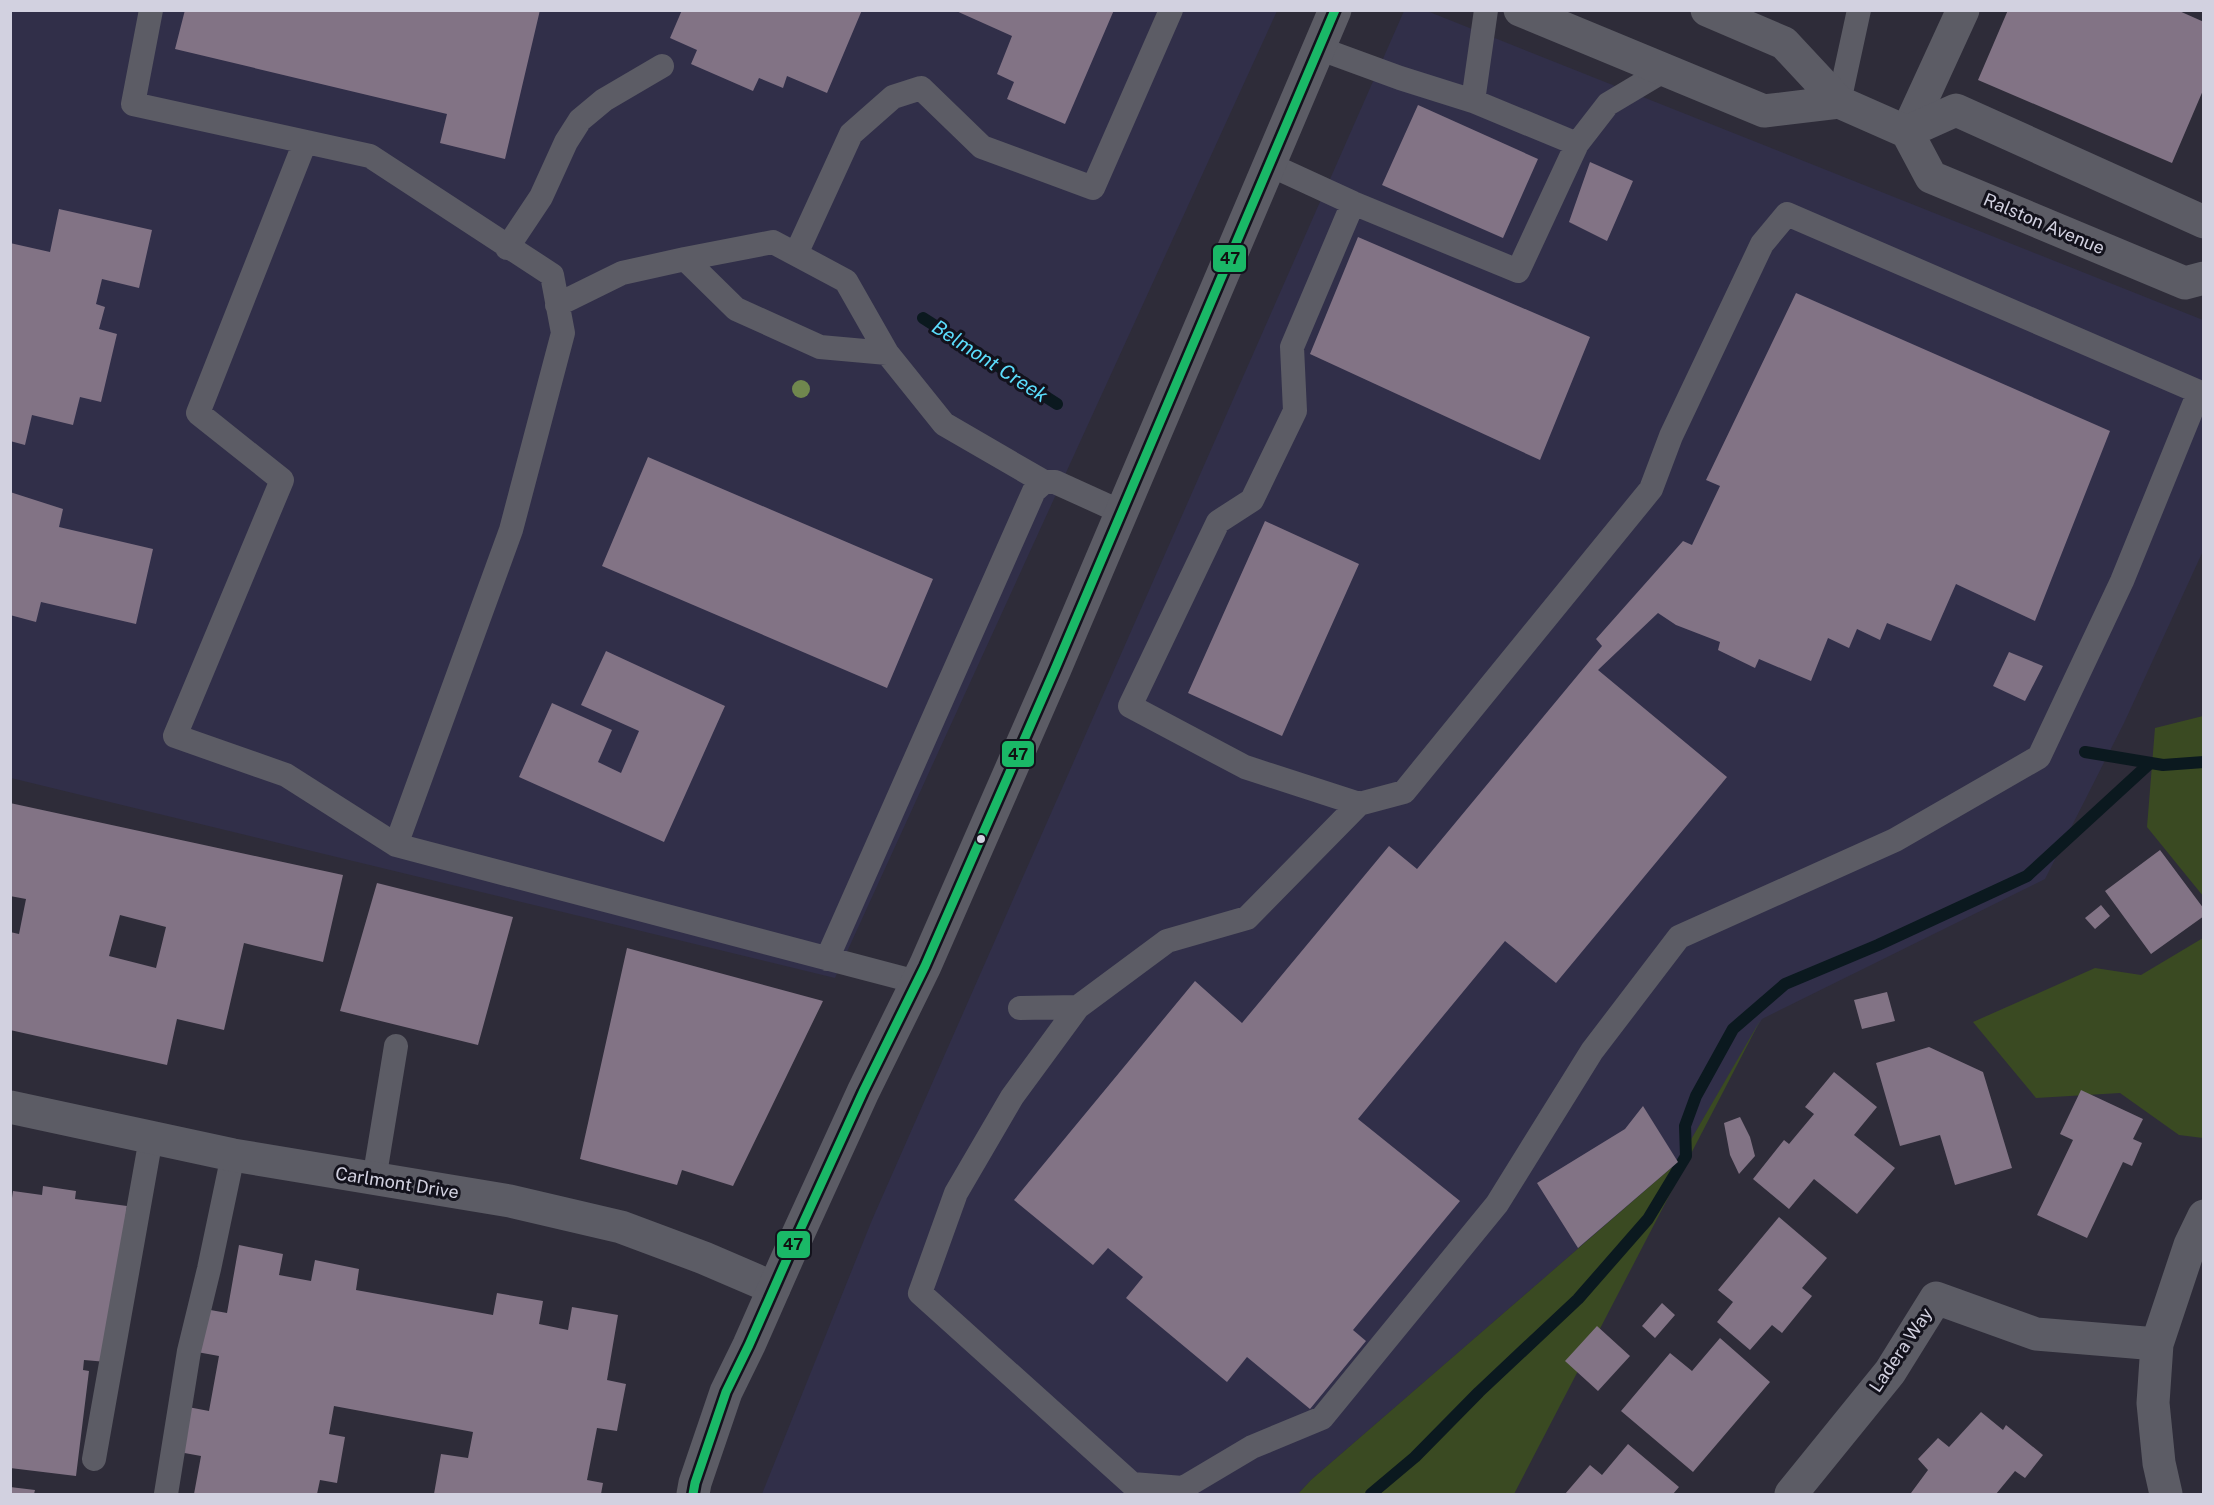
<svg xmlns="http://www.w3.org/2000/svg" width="2214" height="1505" font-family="'Public Sans',sans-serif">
<rect width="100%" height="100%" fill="#2e2c39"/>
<path fill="#312f49" d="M11,11h1266l-442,967 -824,-200z
M1404,11h23l776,309v231l-79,172 -79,156 -283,140 -84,143 -367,318 -13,14h-536l110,-274z"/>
<path fill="#3a4a22" d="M2203,716h1l-1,180 -56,-69 8,-99z
M2203,938v200l-24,-3 -59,-42 -84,5 -63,-76 122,-54 46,7z
M1761,1019l-247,475h-216l13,-14 367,-318z"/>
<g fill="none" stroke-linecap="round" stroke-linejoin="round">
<path stroke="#0b191f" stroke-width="12" d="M923,318l134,86
M2085,752l78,13 41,-3
M1371,1494l44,-37 64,-65 99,-93 70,-80 38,-63 -1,-30 11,-30 37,-67 52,-45 93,-39 149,-69 123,-113"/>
</g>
<path fill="#827385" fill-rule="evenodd" d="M185,10h355l-35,149 -65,-16 7,-29 -272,-65z
M682,10h180l-35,83 -40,-17 -4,12 -24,-10 -6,13 -62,-27 6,-14 -27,-12z
M954,10h160l-49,114 -58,-25 7,-17 -17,-8 15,-38z
M2008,10h169l27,12v66l-32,75 -194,-83z
M1418,105l120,54 -35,79 -121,-53z
M1590,162l43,19 -26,60 -38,-19z
M59,209l93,21 -13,58 -37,-9 -6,25 9,3 -6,22 18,5 -16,68 -21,-5 -7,28 -41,-10 -7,30 -15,-4v-198l40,9z
M1358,237l232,100 -50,123 -230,-106z
M1796,293l314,138 -75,190 -79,-37 -25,57 -44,-18 -7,17 -23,-11 -8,19 -21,-10 -17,43 -52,-22 -4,9 -37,-18 2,-8 -44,-17 -18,-12 -60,57 129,107 -171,206 -51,-42 -147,178 102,82 -107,129 13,11 -56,68 -63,-52 -20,25 -101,-84 17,-21 -35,-29 -15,17 -79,-65 181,-219 47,42 147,-177 28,23 185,-223 -6,-7 87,-98 9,4 28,-59 -14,-6z
M648,457l285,122 -46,109 -285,-122z
M10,492l53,17 -4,18 94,22 -17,75 -95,-22 -5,20 -26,-7z
M1265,521l94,43 -77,172 -94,-43z
M606,651l119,55 -61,136 -145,-65 33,-74 60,27 -14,32 23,11 18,-42 -58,-26z
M2009,652l34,14 -18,35 -32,-15z
M10,803l333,72 -20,87 -79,-19 -20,87 -47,-11 -10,46 -157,-35 2,-64h-2v-34l9,2 7,-35 -16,-3zM120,915l46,12 -10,41 -47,-12z
M2160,850l44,59v7l-53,38 -46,-63z
M377,883l136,34 -35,128 -138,-34z
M2101,905l9,11 -15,13 -10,-11z
M627,948l196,53 -90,185 -51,-16 -5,15 -97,-26z
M1887,992l8,29 -33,8 -8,-29z
M1929,1047l54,25 29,96 -57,17 -15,-50 -40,11 -24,-83z
M1834,1072l43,35 -23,28 41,33 -38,46 -43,-35 -25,30 -36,-30 31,-39 5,4 25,-30 -9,-7z
M2081,1090l62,29 -10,20 9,4 -10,23 -9,-4 -36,76 -50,-23 36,-75 -13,-6z
M1643,1106l35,56 -100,86 -41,-65 88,-54z
M1740,1117l10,20 5,19 -16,18 -9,-19 -6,-32z
M43,1186l33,5 -1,8 52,7 -20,156 -23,-2 -1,10 6,1 -13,105 -66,-8v-256l3,-21 29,4z
M1779,1217l48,41 -25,30 10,8 -30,37 -10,-8 -22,25 -33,-28 16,-20 -15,-12z
M239,1245l44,9 -4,21 32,6 4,-21 44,9 -3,21 137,25 4,-22 46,8 -4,23 29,6 4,-23 46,8 -11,65 19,4 -9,47 -20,-3 -10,52 16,3 -2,11h-167l7,-40 27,4 5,-26 -139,-26 -5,28 16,3 -8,46 -17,-3 -3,14h-123l7,-38 -22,-4 9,-45 21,4 10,-55 -22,-4 8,-43 22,4z
M1662,1303l13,12 -20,23 -13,-12z
M1597,1326l33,30 -32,35 -33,-30z
M1720,1338l50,44 -77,90 -72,-61 49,-58 22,18z
M1981,1412l22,18 3,-5 37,30 -18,23 -10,-7 -19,23 -85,-1 17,-23 -10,-11 20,-21 11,9z
M1628,1444l51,43 -6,7h-108l25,-29 12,10z
M10,1487l25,3 -1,4h-24z"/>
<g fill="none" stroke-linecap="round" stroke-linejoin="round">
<path stroke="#5c5c65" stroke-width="24" d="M151,10l-18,94 237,52 182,119 11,58 -52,197 -115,315
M1473,101l13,-91
M1839,102l20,-92
M305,142l-107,271 84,67 -107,256 111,39 110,70 521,137
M1577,144l31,-40 57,-34
M1268,164l85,39 165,68 59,-127 -104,-43 -73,-23 -82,-30
M1353,203l-61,144 3,64 -43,89 -34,22 -88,184 115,61 114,37
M507,248l34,-51 25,-55 14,-22 24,-20 58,-34
M796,254l55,-120 42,-37 28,-9 61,59 111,41 78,-178
M685,259l88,-17 73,39 41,72 57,71 100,58
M557,305l65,-32 63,-14 51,50 84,38 67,6
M827,959l207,-468 10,-9h11l66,30
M1020,1008l58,-1 89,-66 80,-23 112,-114 45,-12 247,-303 20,-53 91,-192 25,-30 412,178 -77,189 -83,176 -144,83 -216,97 -87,114 -95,153 -175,214 -70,29 -69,41 -51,-4 -212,-191 36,-100 56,-96 66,-90
M374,1180l22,-134
M94,1459l57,-321
M166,1494l23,-143 20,-82 24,-114"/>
<path stroke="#5c5c65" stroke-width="33" d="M1907,132l56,-122
M1791,1494l99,-122 46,-74 100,36 121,10
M2166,1494l-7,-31 -6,-60 4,-59 33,-99 14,-29"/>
<path stroke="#5c5c65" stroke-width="33" d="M10,1107l223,48 277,46 111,26 83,31 70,30"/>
<path stroke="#5c5c65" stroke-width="33" d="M1520,10l244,101 75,-9
M1707,10l77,33 55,59 68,30 24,45 254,106 19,-5
M1907,132l49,-22 248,112
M693,1494l2,-11 31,-91 23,-47 45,-102 69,-151 62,-126 130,-297 280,-659"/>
<defs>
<path id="bus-1" d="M693,1494l2,-11 31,-91 23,-47 45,-102 69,-151 62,-126 130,-297 280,-659"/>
</defs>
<use href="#bus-1" stroke="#13121c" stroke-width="14"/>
<use href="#bus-1" stroke="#1ab867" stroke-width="9"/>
</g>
<circle fill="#70874e" cx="801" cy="389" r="9"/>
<circle fill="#d2d1e0" stroke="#13121c" stroke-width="2" cx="981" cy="839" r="5"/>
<g text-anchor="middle" stroke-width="6" stroke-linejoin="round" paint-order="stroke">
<g font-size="18" fill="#d2d1e0" stroke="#13121c">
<text transform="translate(2044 224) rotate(23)" y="6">Ralston Avenue</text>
<text transform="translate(397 1183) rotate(9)" y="6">Carlmont Drive</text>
<text transform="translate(1901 1350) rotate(-56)" y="6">Ladera Way</text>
</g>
<g font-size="20" font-style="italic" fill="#5bddfc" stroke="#13121c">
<text transform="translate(990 361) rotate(33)" y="7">Belmont Creek</text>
</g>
</g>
<g stroke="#13121c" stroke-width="2">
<rect x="1212" y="244" width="35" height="29" rx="6" fill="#1ab867"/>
<rect x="1001" y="740" width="34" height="28" rx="6" fill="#1ab867"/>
<rect x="776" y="1230" width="35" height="29" rx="6" fill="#1ab867"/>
</g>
<g font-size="16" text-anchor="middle" font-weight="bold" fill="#111">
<text x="1230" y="264">47</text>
<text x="1018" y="760">47</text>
<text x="793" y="1250">47</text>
</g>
<rect width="2214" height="1505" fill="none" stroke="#d2d1e0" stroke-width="24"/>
</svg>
